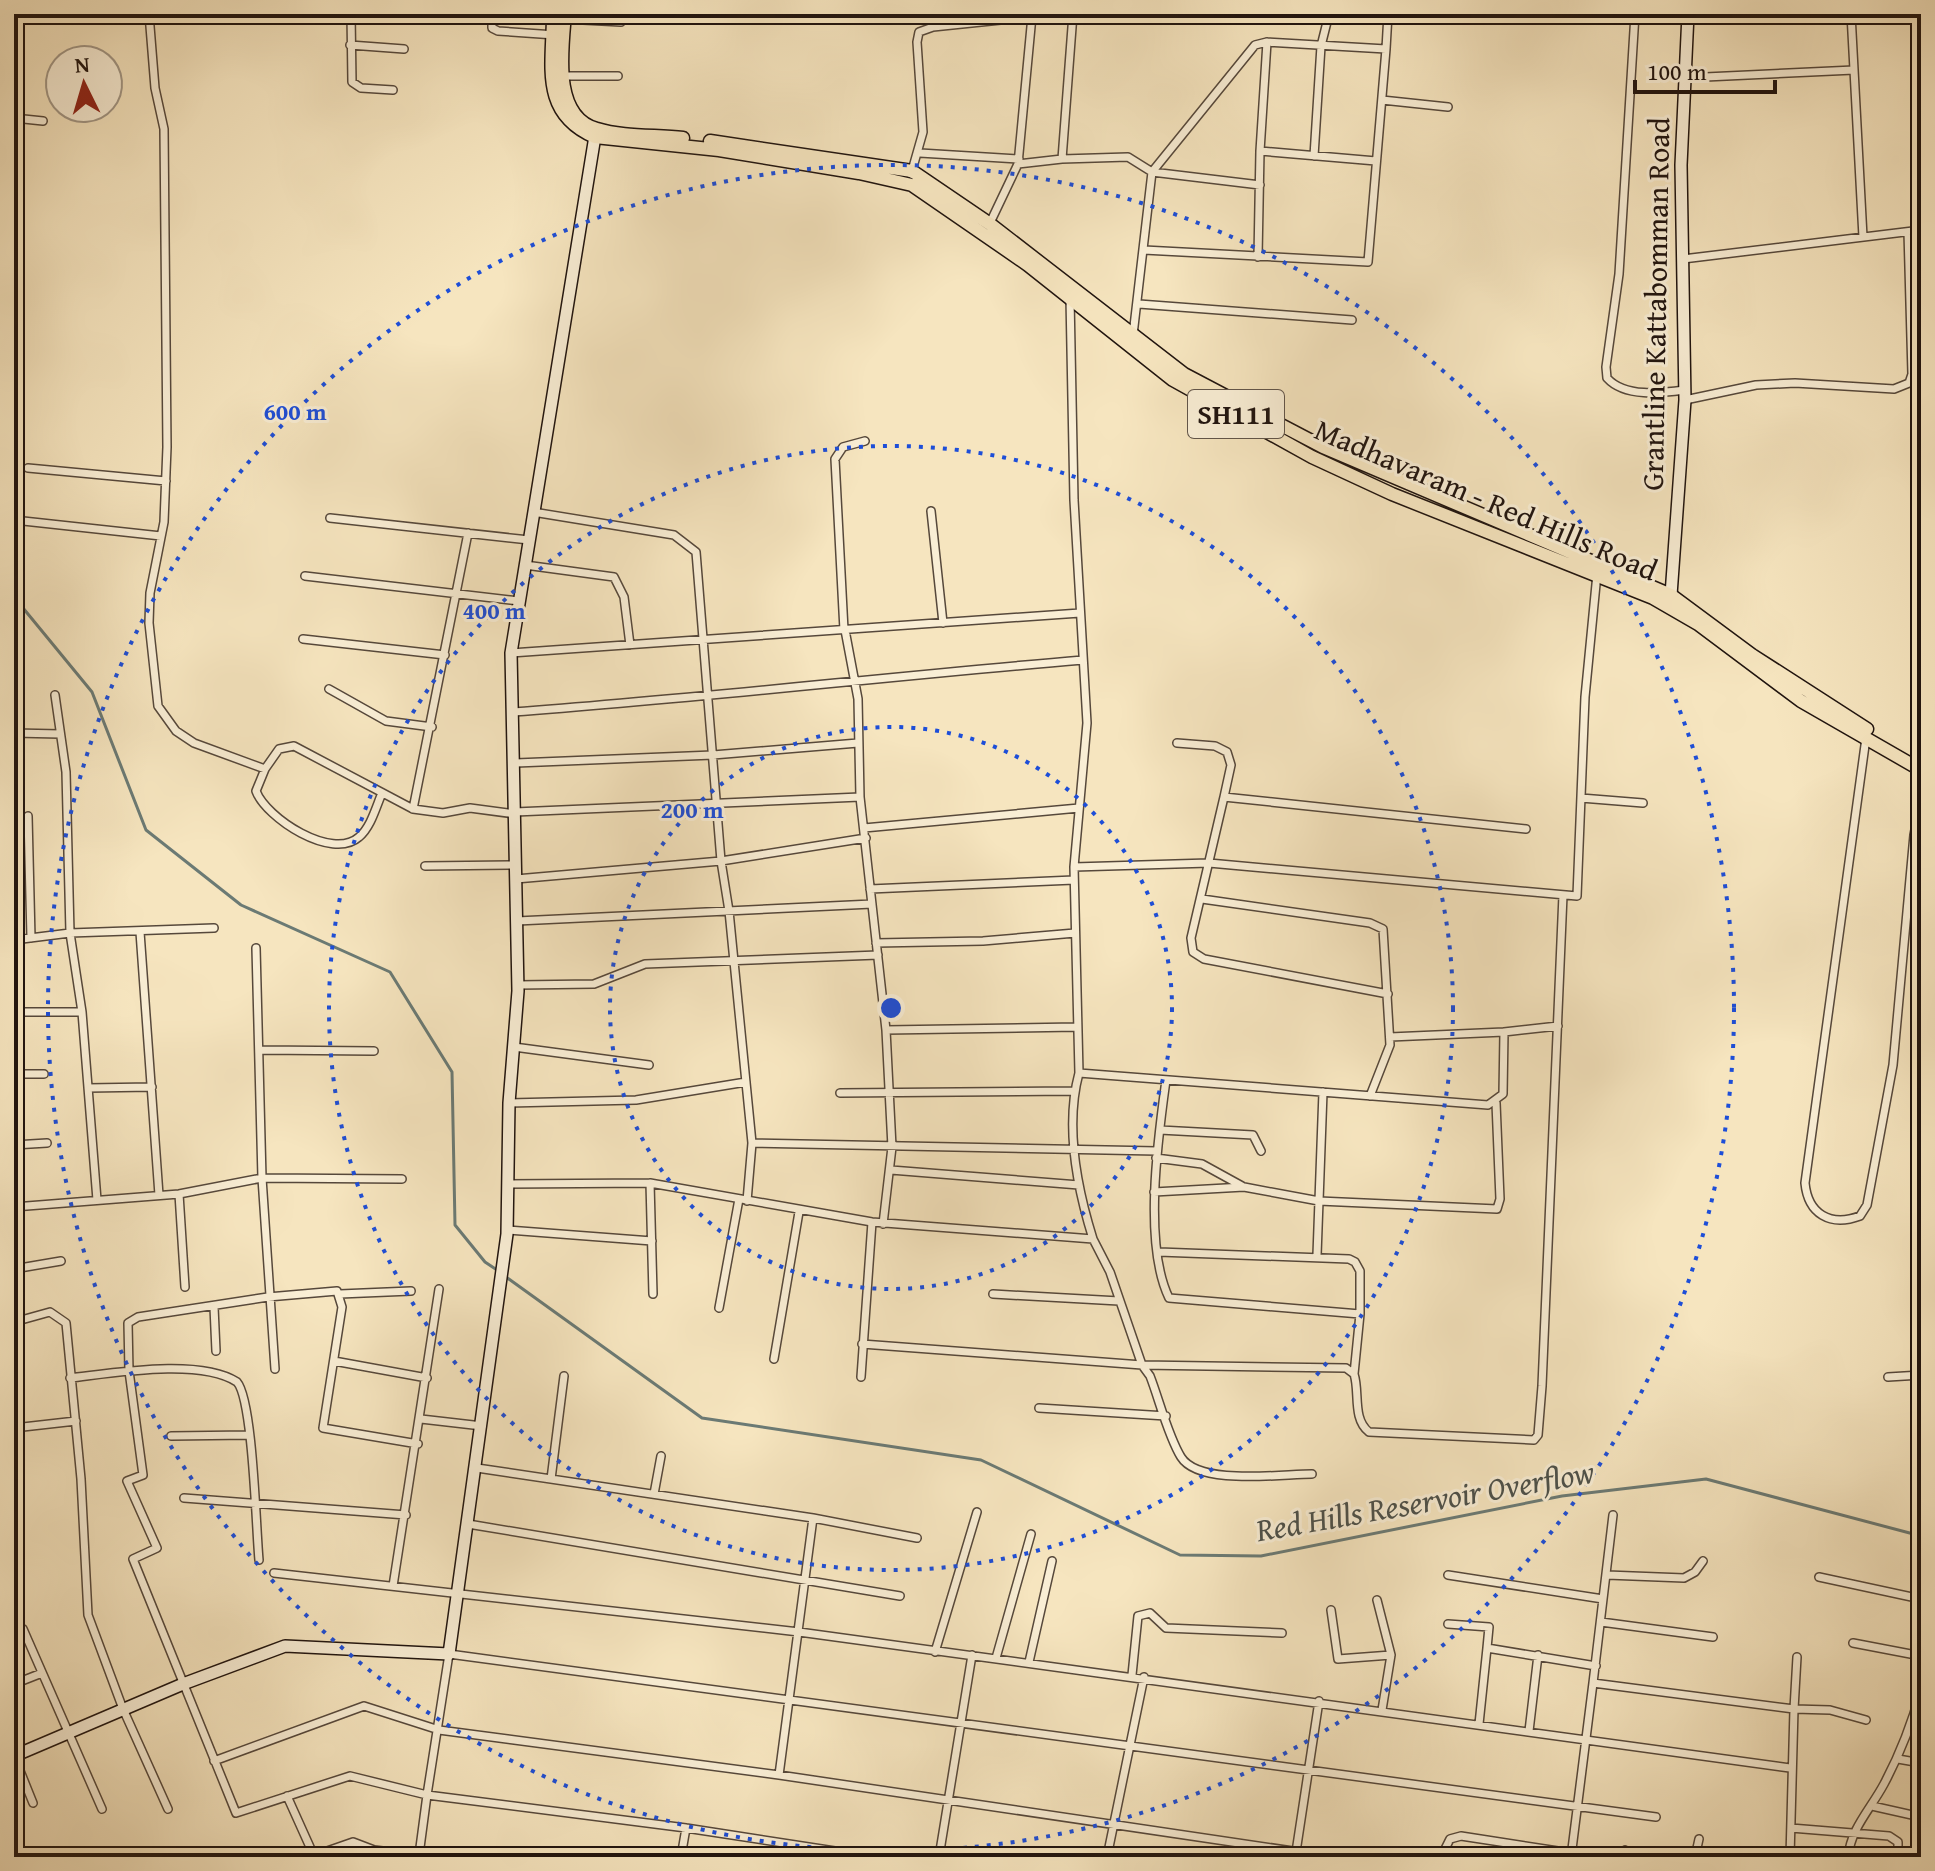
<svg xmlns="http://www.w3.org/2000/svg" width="1935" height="1871" font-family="'Gentium Book Plus',serif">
<rect width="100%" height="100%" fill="#f6e5bf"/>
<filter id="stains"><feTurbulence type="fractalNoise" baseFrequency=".0025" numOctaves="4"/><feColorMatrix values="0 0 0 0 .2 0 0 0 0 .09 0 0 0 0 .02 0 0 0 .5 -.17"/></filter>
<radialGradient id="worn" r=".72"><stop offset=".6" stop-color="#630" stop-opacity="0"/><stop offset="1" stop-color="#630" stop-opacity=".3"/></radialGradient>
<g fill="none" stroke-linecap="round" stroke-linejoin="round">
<path stroke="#6b7a74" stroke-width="3" d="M14,597l78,95 54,138 95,75 149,67 62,100 3,153 30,37 12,8
M506,1277l196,141 279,42 199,95 81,1 301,-60 144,-17 215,57"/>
<defs>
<path id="street" d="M149,14l6,74 9,41 3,318 -3,75 -14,71 -1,30 9,83 18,25 18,12 71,26 14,-20 15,-3 119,63 30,4 27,-5 45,6
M351,14l1,68 9,6 32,2
M492,14v14l6,3 57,4
M1635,14l-16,260 -13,93 1,11c18,20 55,15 78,12
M1851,14l12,223
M564,19l57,3
M350,45l54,4
M564,76h54
M1684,78l170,-8
M1382,100l66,7
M14,118l29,3
M1260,151l116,10
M920,153l99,6
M1314,156l7,-110 8,-32
M1062,159l66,-2 24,15 108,13
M1018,164l14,-148
M911,174l12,-42 -6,-90 2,-10 14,-5 127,-13
M14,221h4
M989,225l29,-61 44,-5 11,-145
M1144,250l224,12 18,-213
M1258,257l2,-106 7,-109
M1683,259l238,-29
M1139,304l213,16
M1133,335l19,-163 103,-127 12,-3 119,7 2,-35
M1909,383l12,-1
M1685,400l71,-15 39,-2 99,6 15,-6 3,-9 -4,-142
M28,468l138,13
M931,511l12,112
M533,512l141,23 22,17 25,309 8,50 23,232 -5,58
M330,518l199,22
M14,520l147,16
M525,565l89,12 10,20 6,48
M305,576l214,25
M844,630l-9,-171 8,-12 22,-6
M845,630l13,69 2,98 26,233 6,117 -9,77
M303,639l142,16
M511,653l569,-40
M329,689l57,32 46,6
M55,695l11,77 4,161 144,-5
M513,712c190,-14 379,-36 570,-52
M14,733l46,1
M1866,738l-61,445c3,31 25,44 55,33l7,-11 26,-140 21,-230 7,-36
M1177,743l38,3 12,6 4,13 -7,32
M516,763l197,-8 145,-12
M265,769l-9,22c10,27 76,70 103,46 12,-10 17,-30 23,-44
M1581,798l62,5
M413,809l55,-276
M515,812l345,-15
M28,816l3,122
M864,828l215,-20
M425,866l91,-1
M1074,867l135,-4 368,33 8,-199 12,-123
M516,879l205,-18 145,-23
M870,889l204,-9
M1202,899l168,24 13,6 7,116 -20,51
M517,921l355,-17
M140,932l19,263
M14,940l56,-7 12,79 15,188
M876,943l107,-2 92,-8
M256,948l6,230 13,191
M518,985l76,-1 51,-20 233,-9
M1388,994l-184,-35 -11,-7 -2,-14 33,-141 302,32
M14,1012h68
M886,1030l191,-3
M1390,1037l114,-5
M514,1047l135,18
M260,1050l114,1
M1079,1073l409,32 15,-11 1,-62 54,-6
M14,1074h30
M1166,1080c-8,58 -23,164 3,218l191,16 -6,60
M88,1088l64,-1
M840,1093l234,-2
M509,1103l127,-3 110,-18
M1160,1130l93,5 8,16
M752,1143l405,8
M14,1145l33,-2
M1156,1158l46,6 40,22
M891,1170l188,15
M650,1183l3,111
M508,1184l142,-1 222,39 221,17c-16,-51 -28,-114 -14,-166l-5,-206 13,-144 -13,-223 -4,-202
M1154,1192l90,-5 75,14 178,8 3,-10 -4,-96
M179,1194l6,93
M14,1207l165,-13 83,-16 140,1
M507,1230l145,11
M1093,1239l17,33 32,93 8,11c9,23 18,60 31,81 18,29 100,17 131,17
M1159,1252l190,7 6,3 5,9v43
M1317,1255l6,-163
M14,1269l47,-8
M340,1294l71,-3
M993,1294l126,7
M214,1307l2,44
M719,1308l20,-109
M14,1322l36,-10 16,11 15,156 7,136 35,94 45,100
M862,1344l280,21 204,3 8,6c6,18 -2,45 15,58l165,8 4,-5 4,-49 21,-491
M774,1359l25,-147
M334,1361l93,17
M861,1377l11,-155
M1888,1377l33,-2
M70,1378c44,-5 130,-20 167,4 16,18 19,147 22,178
M1039,1408l127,8
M421,1419l61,7
M14,1428l62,-7
M171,1436l78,-1
M418,1444l-95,-16 19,-121 -5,-16 -69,6 -130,20 -10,6 1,48 14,104 -16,6 30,67 -24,11 103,254 114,-37 77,19 -8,60
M477,1468l336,50 104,20
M551,1479l13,-103
M654,1494l7,-38
M184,1498l222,17
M468,1524l432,72
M274,1573l525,59 991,136
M1448,1575l155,24
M1607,1575l77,3 11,-6 8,-11
M1819,1577l102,22
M393,1586l46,-297
M1377,1600l14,55 -9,55
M1331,1610l7,49 53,-4
M1601,1622l112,15
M1448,1624l41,3 -2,21
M23,1629l79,180
M1853,1643l68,13
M935,1652l42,-140
M1797,1657l-3,52 36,1 36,10
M996,1658l35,-124
M1029,1662l23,-101
M1132,1675l6,-59 12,-3 16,15 116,5
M1593,1683l20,-168
M14,1684l28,-11
M1479,1724l8,-76 109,18
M1529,1731l9,-76
M14,1756l19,47
M1898,1759l23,4
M214,1761l150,-55 75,24 340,45 554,82
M779,1775l34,-257
M287,1796l27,60
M1872,1806l49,11
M1791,1828l98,8 9,6v15
M1625,1850l2,7
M1296,1852l23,-151
M310,1857l43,-15 21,8 61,7
M681,1857l5,-29
M874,1857l-188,-29 -259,-33 22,-141 1207,163
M939,1857l33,-202
M1107,1857l37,-180
M1441,1857l9,-18 11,-3 110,17
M1571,1857l22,-174 201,26 -4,148
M1695,1857l4,-18
M1848,1857c3,-29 22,-47 36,-73 16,-30 28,-61 37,-94"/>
<path id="secondary" d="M1671,595l14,-195 -4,-235 7,-151
M14,1756l169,-72 102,-38 164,8 58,-420 2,-131 9,-112 -7,-338 85,-523"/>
<path id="primary" d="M553,14c0,51 -14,99 42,123l124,13 140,23 53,12 116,80 145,115 139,77 80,37 261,104 45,26 103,77 120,69
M565,14c-3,36 -13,103 32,115 26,8 59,6 86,9
M710,141l202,30 78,53 194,150 139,73 348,148 81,60 115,74"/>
</defs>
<use href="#street" stroke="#56483b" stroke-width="10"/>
<use href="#secondary" stroke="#20140f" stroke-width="14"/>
<use href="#primary" stroke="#20140f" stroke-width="15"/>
<use href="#street" stroke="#f9eed5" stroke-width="7"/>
<use href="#secondary" stroke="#f9eed5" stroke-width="11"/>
<use href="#primary" stroke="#f6e5bf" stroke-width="12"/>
</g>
<g fill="none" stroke="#1d4ed8" stroke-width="4" stroke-dasharray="4 8">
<circle cx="891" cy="1008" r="281"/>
<circle cx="891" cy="1008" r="562"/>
<circle cx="891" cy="1008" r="843"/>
</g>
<g text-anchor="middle" stroke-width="6" stroke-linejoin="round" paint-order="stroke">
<rect fill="#f9eed5" stroke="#61554a" stroke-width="2" x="1188" y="390" width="96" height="48" rx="6"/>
<g font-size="28" font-weight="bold" fill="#20140f">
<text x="1236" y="424">SH111</text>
</g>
<g font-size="30" fill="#20140f" stroke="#f9eed5">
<text transform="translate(1656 304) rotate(-89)" y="10">Grantline Kattabomman Road</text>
<text transform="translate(1486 500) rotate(23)" y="10">Madhavaram - Red Hills Road</text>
</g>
<g font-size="32" font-style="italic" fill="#4c504a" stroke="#f9eed5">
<text transform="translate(1425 1501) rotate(-10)" y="11">Red Hills Reservoir Overflow</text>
</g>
</g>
<circle cx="891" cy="1008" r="12" fill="#1d4ed8" stroke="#f9eed5" stroke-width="4"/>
<g font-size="24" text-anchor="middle" font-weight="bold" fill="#1d4ed8" stroke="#f9eed5" stroke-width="6" stroke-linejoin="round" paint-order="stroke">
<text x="295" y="420">600 m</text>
<text x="494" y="619">400 m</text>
<text x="692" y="818">200 m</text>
</g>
<rect width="1935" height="1871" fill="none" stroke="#f6e5bf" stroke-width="48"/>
<rect x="16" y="16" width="1903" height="1839" fill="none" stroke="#20140f" stroke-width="4"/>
<rect x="24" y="24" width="1887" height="1823" fill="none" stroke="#20140f" stroke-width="2"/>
<g transform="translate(84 84) rotate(355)"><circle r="38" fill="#f9eed5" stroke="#a29786" stroke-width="2"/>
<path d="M0-6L14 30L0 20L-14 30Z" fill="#8f2418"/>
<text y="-12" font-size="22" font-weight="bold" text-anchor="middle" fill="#20140f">N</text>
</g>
<path d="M1635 80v12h140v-12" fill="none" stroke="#20140f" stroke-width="4"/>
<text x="1647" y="80" font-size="24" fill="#20140f" stroke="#f9eed5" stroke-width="6" paint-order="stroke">100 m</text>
<rect width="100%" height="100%" filter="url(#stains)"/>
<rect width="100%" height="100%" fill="url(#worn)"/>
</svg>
